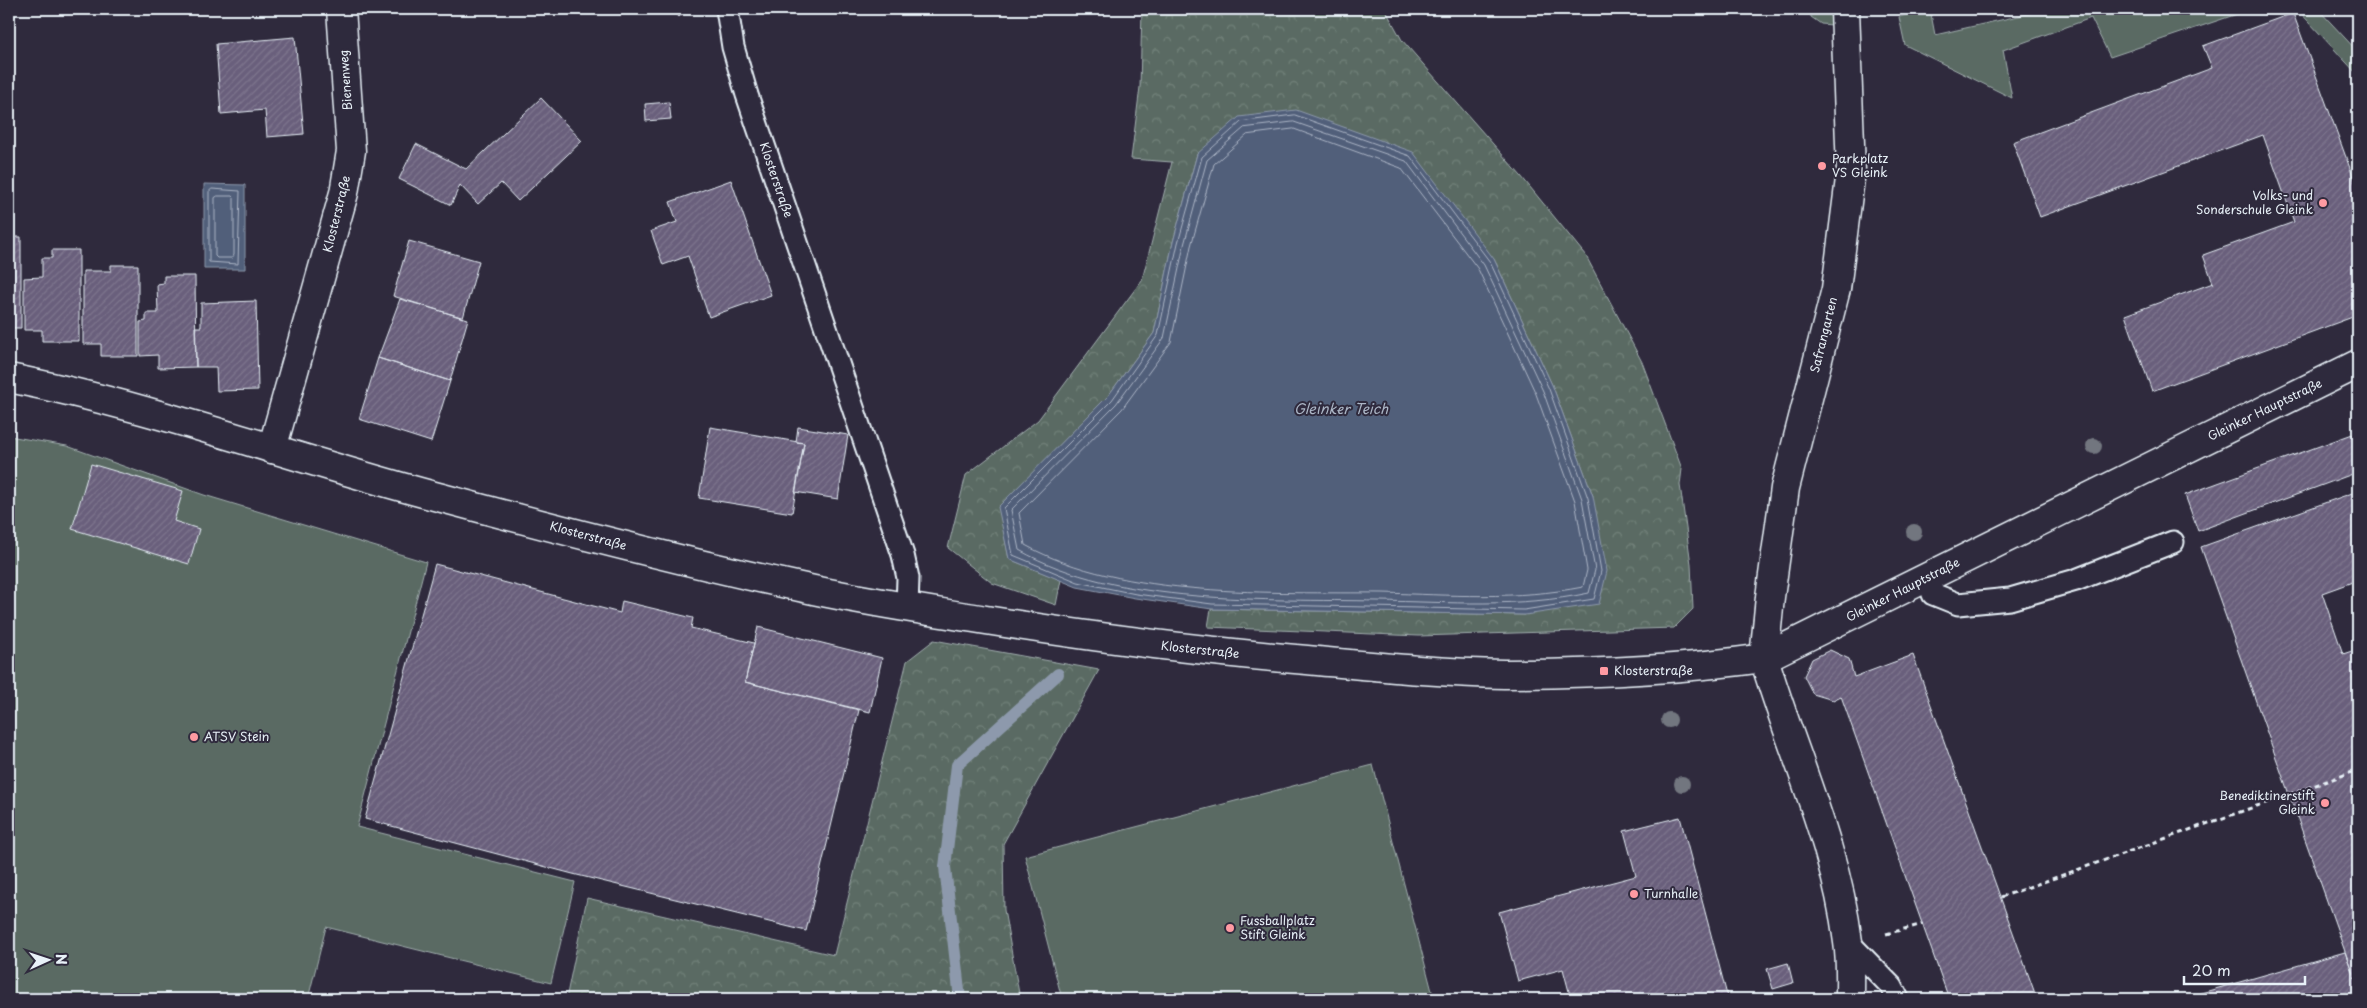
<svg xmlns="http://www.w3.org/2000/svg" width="2367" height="1008" font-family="'Playpen Sans',sans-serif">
<defs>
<pattern id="forest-crowns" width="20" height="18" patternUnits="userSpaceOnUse" patternTransform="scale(1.25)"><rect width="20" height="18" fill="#5a6b63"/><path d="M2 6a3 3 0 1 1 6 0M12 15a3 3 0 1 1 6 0" fill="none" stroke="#72817a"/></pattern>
<pattern id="building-hatch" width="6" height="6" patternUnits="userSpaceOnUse" patternTransform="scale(1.25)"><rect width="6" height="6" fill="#695e7b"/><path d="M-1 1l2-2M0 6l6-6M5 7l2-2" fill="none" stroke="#7e768e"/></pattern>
</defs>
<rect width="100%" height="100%" fill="#2f2a3d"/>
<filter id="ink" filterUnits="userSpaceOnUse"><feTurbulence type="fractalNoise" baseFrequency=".02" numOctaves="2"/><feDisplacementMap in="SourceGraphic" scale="10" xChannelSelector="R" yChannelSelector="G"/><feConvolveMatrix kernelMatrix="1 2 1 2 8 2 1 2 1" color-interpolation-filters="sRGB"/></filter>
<g filter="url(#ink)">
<path fill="#5a6b63" stroke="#a1aeae" d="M1810,9h21l1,16 -11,-1 -10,-7z
M1926,9h4l5,26 114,-26h203l-142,48 -19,-39 -88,32 9,48 -107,-53 -6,-28z
M2297,9h21l40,43v23z
M9,436l58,10 137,49 222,67 -69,265 218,55 -24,101 -225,-56 -18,72h-299z
M1373,765l61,234h-372l-37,-143z"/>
<path fill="url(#forest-crowns)" stroke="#a1aeae" d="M1142,9h243l17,31 119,136 65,80 56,106 40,107 -2,16 11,79 2,45 -19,19 -255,8 -211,-9 3,-18 314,6 68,-119 -40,-109 -59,-128 -297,-105 -24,88 -19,91 -46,63 -109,111 10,52 52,21 -5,25 -64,-22 -44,-35 18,-73 72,-55 104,-140 30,-118 -41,-3 9,-72z
M934,640l165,30 -96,174 1,66 16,89h-454l21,-101 247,57 73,-294z"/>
<path fill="#515e7a" stroke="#8d99ac" d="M1296,110l117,42 81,107 59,128 40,109 14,75 -8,33 -74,11 -313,-6 -77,-11 -58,-11 -68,-28 -11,-52 110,-111 46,-63 19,-91 24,-88 42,-37z
M204,184l41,1v84h-41z"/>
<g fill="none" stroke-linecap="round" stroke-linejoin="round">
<path stroke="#acb6c6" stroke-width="1" d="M1295,115l115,41 80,106 59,127 39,109 13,73 -7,28 -70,11 -312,-6 -76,-10 -58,-12 -65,-27 -9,-47 108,-108 46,-65 20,-92 24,-86 39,-35z
M1294,122l112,39 78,104 59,126 39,108 13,71 -6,23c-70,15 -140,9 -211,8 -112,-2 -259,5 -359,-51l-8,-40 105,-106 48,-66 20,-93 23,-85 37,-32z
M1294,129l107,39 77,101 58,125 39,107 12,69 -4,17c-66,13 -134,8 -200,6 -110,-1 -259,6 -358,-48l-6,-32 103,-104 49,-67 20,-96 23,-82 33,-29z
M212,189l28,2 -2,73 -29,-2v-70z
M218,196h14l2,2v57l-2,3h-15l-2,-2v-58z"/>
<path stroke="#8d99ac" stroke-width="12" d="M960,999l-15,-132 12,-102 101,-91"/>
</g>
<path fill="url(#building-hatch)" stroke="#e8f1f8" d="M672,9h15l-8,8z
M2293,13l65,177v125l-206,76 -27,-76 88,-32 -10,-28 91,-33 -31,-87 -223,82 -27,-75 199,-74 -9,-22z
M295,37l9,97 -37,3 -2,-27 -44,4 -5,-70z
M541,98l41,43 -64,60 -17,-18 -23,21 -18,-19 -9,20 -52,-26 17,-35 50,25z
M669,102l2,17 -25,2 -1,-17z
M731,180l40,115 -62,22 -21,-61 -25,9 -12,-34 26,-9 -7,-20z
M9,237h12v91h-12z
M409,241l70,20 -16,57 -70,-22z
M52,250h27v91h-37v-11h-18v-52l18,-1v-19h10z
M111,265h27v91h-37v-12h-18v-73h28z
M164,276h31l1,91 -38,1v-13l-18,1v-34l6,-1v-8h12l-1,-29 7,-1z
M400,299l68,20 -18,62 -72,-23z
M256,301l2,89 -41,1 -1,-24h-20l-1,-40h6v-24z
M378,358l72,23 -19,61 -72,-23z
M710,427l94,16 -12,70 -93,-15z
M798,427l50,8 -10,64 -43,-7 9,-49 -8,-1z
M2358,432v40l-160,59 -13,-36z
M91,464l92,27 -9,30 25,8 -10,35 -117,-35z
M2358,491v89l-36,13 21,61 15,-5v339l-157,-441z
M435,564l185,49 2,-12 71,17 -2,10 63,15 -9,39 114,28 -53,221 -233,-57 -208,-55z
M758,627l124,31 -12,54 -125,-30z
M1830,650l19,9 5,18 59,-22 124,344h-88l-108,-303 -8,4 -20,-6 -9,-18 8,-17z
M1680,817l48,182h-157l-8,-30 -45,12 -19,-69 137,-36 -12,-45z
M2345,952l13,36v11h-178z
M1788,963l5,20 -20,6 -6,-20z"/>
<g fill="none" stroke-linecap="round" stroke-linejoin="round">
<defs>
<path id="lane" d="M727,9l6,38 14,48 156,460 5,23 -1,30
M1927,577l6,17 25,10 52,-5 66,-19 97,-38
M1849,943l43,44 6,12"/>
<path id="street" d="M1845,9l6,162 -15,118 -51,199 -15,109 -6,61 594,-294
M272,449l72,-256 7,-42 -10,-142"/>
<path id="secondary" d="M9,378c147,29 288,82 433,120 119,32 238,63 358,89 61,14 124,23 186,33 106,17 213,31 321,40 65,6 131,13 197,14 87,0 175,-4 260,-16 28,94 72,186 84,284 3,19 2,38 2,57"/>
</defs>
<use href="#lane" stroke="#e8f1f8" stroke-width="25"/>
<use href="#street" stroke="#e8f1f8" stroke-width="31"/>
<use href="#secondary" stroke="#e8f1f8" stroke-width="31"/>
<path stroke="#e8f1f8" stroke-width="3" stroke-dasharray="5 4" stroke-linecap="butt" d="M2001,897l357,-127
M1886,934l37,-10"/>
<use href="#lane" stroke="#2f2a3d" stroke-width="21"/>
<use href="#street" stroke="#2f2a3d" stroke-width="28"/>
<use href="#secondary" stroke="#2f2a3d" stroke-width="28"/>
</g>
<g fill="#72767f">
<circle cx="2094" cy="446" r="8"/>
<circle cx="1914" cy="532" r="8"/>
<circle cx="1669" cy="720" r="8"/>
<circle cx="1682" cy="784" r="8"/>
</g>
</g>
<g fill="#ff9aa2" stroke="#2f2a3d" stroke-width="2">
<circle cx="1822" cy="166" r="5"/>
<circle cx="2323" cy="203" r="5"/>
<rect x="1599" y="666" width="10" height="10" rx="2.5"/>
<circle cx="194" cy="737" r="5"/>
<circle cx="2325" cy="803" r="5"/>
<circle cx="1634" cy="894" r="5"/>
<circle cx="1230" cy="928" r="5"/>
</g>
<g text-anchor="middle" stroke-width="4" stroke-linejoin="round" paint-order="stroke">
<g font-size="12" fill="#e8f1f8" stroke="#2f2a3d">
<text transform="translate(346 80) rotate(-94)" y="4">Bienenweg</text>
<text transform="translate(776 180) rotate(71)" y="4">Klosterstraße</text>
<text transform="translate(337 214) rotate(-76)" y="4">Klosterstraße</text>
<text transform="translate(1824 335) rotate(-76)" y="4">Safrangarten</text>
<text transform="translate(2265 410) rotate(-26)" y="4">Gleinker Hauptstraße</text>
<text transform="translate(588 536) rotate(15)" y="4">Klosterstraße</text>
<text transform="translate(1903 590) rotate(-27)" y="4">Gleinker Hauptstraße</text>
<text transform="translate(1200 650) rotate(6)" y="4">Klosterstraße</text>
</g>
<g font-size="12" fill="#e8f1f8" stroke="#2f2a3d" text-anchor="start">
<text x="1832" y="163">Parkplatz<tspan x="1832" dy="14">VS Gleink</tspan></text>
<text x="2313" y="200" text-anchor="end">Volks- und<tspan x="2313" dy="14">Sonderschule Gleink</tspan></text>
<text x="1614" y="675">Klosterstraße</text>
<text x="204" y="741">ATSV Stein</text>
<text x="2315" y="800" text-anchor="end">Benediktinerstift<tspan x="2315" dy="14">Gleink</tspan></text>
<text x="1644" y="898">Turnhalle</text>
<text x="1240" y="925">Fussballplatz<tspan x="1240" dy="14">Stift Gleink</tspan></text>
</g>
<g font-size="14" font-style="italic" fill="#acb6c6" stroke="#2f2a3d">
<text x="1341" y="414">Gleinker Teich</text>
</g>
</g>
<rect width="2367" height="1008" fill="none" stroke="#2f2a3d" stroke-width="30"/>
<rect x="15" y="15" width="2337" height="978" fill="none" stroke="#e8f1f8" stroke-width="2" filter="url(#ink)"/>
<g transform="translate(48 960) rotate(87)" stroke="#2f2a3d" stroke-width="4" paint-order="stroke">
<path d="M0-4L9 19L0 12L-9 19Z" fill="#e8f1f8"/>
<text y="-8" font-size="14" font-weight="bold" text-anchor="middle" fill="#e8f1f8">N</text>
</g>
<path d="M2184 976v8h121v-8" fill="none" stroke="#e8f1f8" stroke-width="2.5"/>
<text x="2192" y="976" font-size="15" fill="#e8f1f8" stroke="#2f2a3d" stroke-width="4" paint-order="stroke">20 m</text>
</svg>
